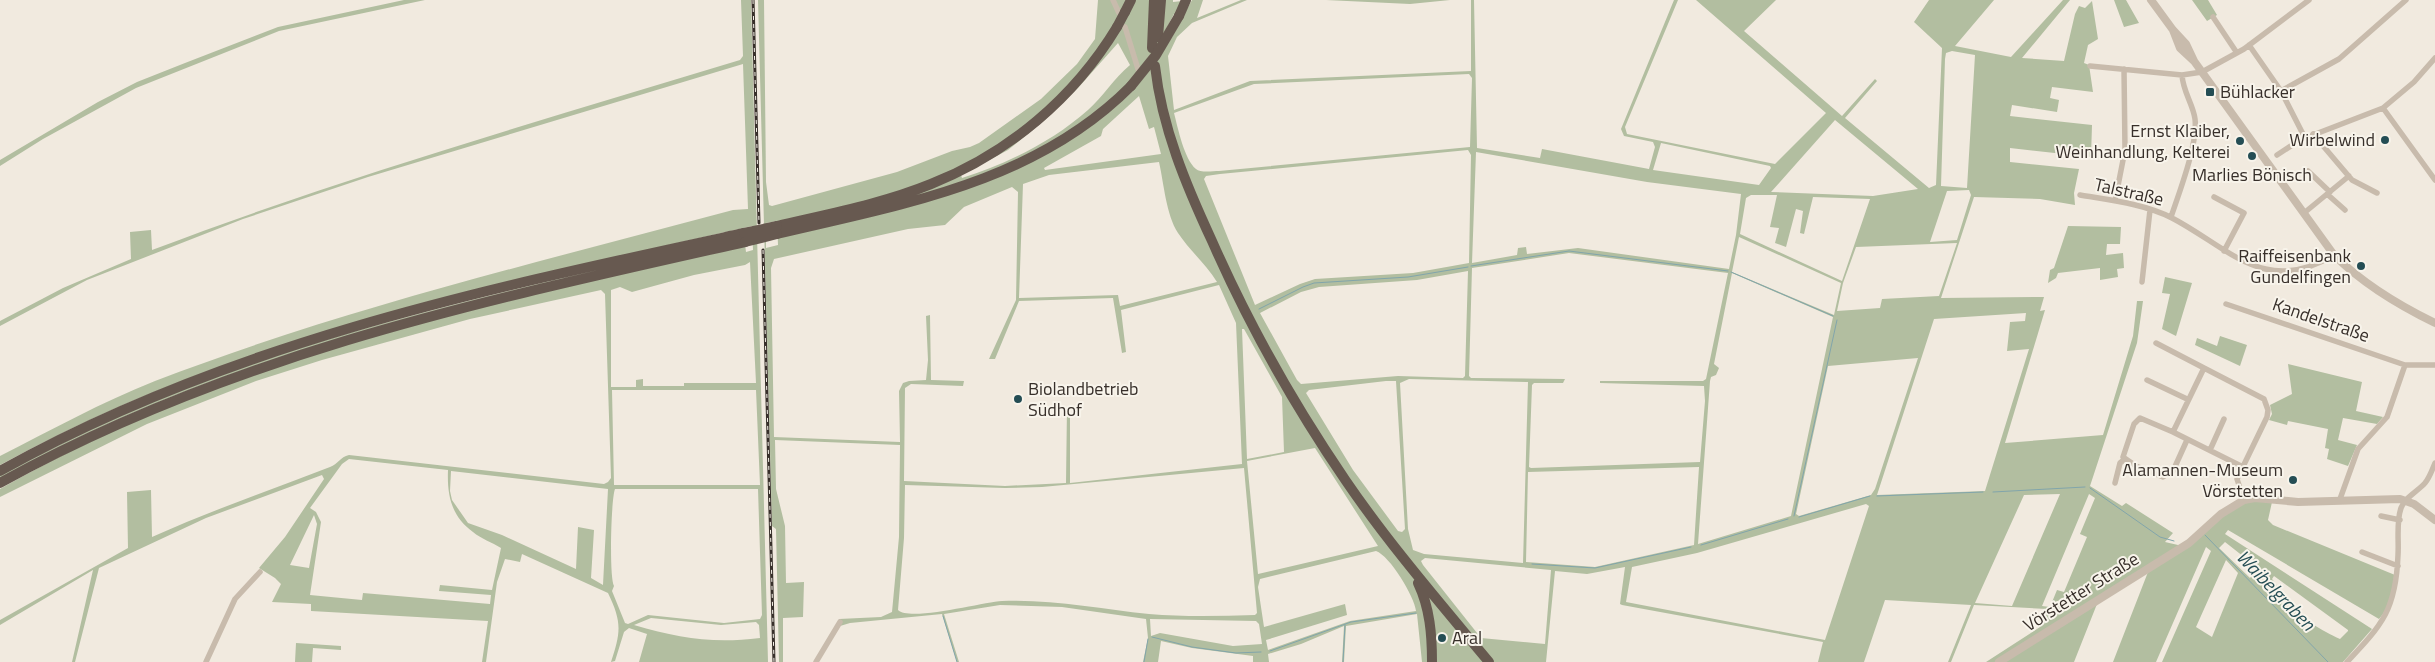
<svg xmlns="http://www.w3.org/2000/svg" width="2435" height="662" font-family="'Titillium Web',sans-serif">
<rect width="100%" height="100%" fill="#f1eadf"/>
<path fill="#b2bea0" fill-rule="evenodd" d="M404,0h21l-146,31 -143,57 -93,51 -43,27v-6l98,-58 39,-20 48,-19 93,-36z
M741,0h10l17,662h-129l8,-28 -18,-6 -5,4 -9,29 -4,1c10,-30 11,-40 -3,-69l-86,-39 -2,8 -15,-3 -8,23 -11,80h-4l6,-41 -177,-10v-7l-39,-2 9,-18 -6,-6 -16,-10 26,-31 39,-58 -2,-4 -116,43 -107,50 -24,94h-3l21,-92 -93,55v-5l128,-72 -1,-56 24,-2 1,47c58,-26 118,-47 178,-70 8,-3 10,-10 19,-12l255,29 4,-2 3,-4 -6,-184 -4,-4 -131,29 -148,41 -66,21 -109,43 -147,73v-8c62,-35 126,-66 193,-92 177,-70 367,-108 552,-153l1,8 7,-2 -1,-24c-259,60 -516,109 -752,239v-9c51,-26 102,-54 155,-75 187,-72 384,-119 578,-171l15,-1 -5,-145 -375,113 -125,42 -156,61 -87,46v-5l63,-33 68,-29 -1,-27 21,-2 1,20c192,-73 391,-130 588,-190l3,-4zM750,262l6,121h-72v3h-41v-7l-7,1v7h-25v-97l9,-3 12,5 62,-17 51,-10zM612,390h144l4,95h-146zM349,459l99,11c-1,25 3,46 25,62 8,7 19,10 28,16l-9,42 -52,-5 -1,6 52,4 -1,9 -127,-11 -1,7 -52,-5 11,-73 -5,-10 -6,-4 32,-44zM451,471l157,18 -5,96 -12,-7 3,-48 -16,-3 -2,42 -74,-34 -34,-12 -16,-23 -2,-9zM615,489h143l4,126 -2,4 -36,4 -76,-8 -20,9 -3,-1 -13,-32 2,-5c-5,-9 -3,-87 1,-97zM314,515l3,9 -8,44 -19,-3zM651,618l70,7 35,-3 3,3 1,13c-48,6 -81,0 -126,-13z
M758,0h6l2,182 3,23 3,1 125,-34 55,-21 18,-4 9,-4 62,-44 36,-35 18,-25 3,-39h75v2l18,-2 -4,9 5,-9h11l-6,18 44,-18h14h-8l-55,23 -15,14 -9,19 6,54 76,-29 221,-10v-71h3l3,148 63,10 2,-9 107,20 6,-22 -2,-5 -29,-6 -3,-7 53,-129h4l-53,127 2,7 148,30 51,-51 -130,-113h80l-32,31 98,85 33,-37 2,2 -32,37 84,70 7,-3 6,-137 -28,-26 15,-22h65l-39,46 56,11 52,-57h7l-48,58 42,3 11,-47 4,-8 6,2 7,-7 6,38 -10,6 -4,18 5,2 4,27 -41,-5 -2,11 9,2 -2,12 -45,-7 -2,11 82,9 -1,32 -81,-9v14l69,7 -5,24 1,12 -35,-6 -66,-2 -33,101 103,-1 -4,14 5,-1 -40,133 98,-8 30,-99 4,-35h6l-6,42 -47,143 32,20 4,-3 47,30 -8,9 13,3 4,5c22,-13 37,-40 62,-48 9,-2 19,0 28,0l-4,18 5,5 122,50c-3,16 -4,31 -16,44l-151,-89 -3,4 147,95 -29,33h-181l49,-111 -5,-4 -50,115h-43l35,-90 -51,32 -23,58h-88l54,-35 7,-18 -73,-4 -23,57h-3l23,-57 -86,-5 -21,62h-46l5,-20 -201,-37 -2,-1 5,-37 -38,7 -32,-3 -9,91h-124l-5,-48 -71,12 -2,36h-2l2,-36 -43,18 -33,10 1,8h-16v-6l-61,-8 -31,-7 -3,21h-15l5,-24 -2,-19 -84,-12 -62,-2 -56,9 15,48h-2l-15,-48 -92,9 -10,3 -1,-7 42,-2 11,-5 7,-75 1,-92 -125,-5 1,49 9,37 1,57 18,-1 -1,35 -20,1v44h-4l-3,-133 -4,-3zM1174,14l9,4c-14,25 -29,49 -49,71l-6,-6 29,-37zM1118,43l12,22c-16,13 -27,32 -42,45 -35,31 -81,54 -126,68l-1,-3 47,-25 37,-30 33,-32zM1952,51l23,4 -8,133 -26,-2 4,-127 1,-6zM1469,74l3,4 -2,69 -251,24c-6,0 -19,2 -23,-2 -12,-10 -18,-41 -22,-56l80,-29zM1139,96l10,33 5,-2 7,27 -116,16 -1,-2 57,-32 2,-7zM1835,120l83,69 -45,7 -102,-4zM1661,143l109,23 1,2 -12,17 -106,-15zM1468,150l3,5 -2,108 -56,10 -98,6 -15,5 -45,21 -51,-126 2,-3 14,-2zM1476,152l171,30 94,12 -5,41 -7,34 -151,-21 -51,6 -1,-7 -8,1 -1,7 -45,8zM1159,162c5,22 7,52 19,71 12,18 28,31 39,49l-97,24 -2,-11 -99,3 4,-114 26,-9zM1012,187l6,5 -2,108 -27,59h6l24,-58 94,-3 9,55 4,-1 -5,-42 98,-25 17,38 6,141 -172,19v-76h-3l-1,76 -61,3 -101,-5 1,-93 6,-4 52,2 1,-5 -33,-1 -1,-65 -4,1 2,44 -2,20 -17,1 -6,2 -4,8 1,51 -126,-5 -3,-169 3,-9 134,-30 37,-4 19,-18zM1969,190l2,5 -14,45 -27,2 17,-51zM1751,195h26l-7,32 9,1 -4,15 11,4 10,-38 7,2 -3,22 4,1 9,-37 57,2 -28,82 -102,-47 6,-36zM777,221l1,24 -12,3v-25zM1739,237l102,46 -7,32 -102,-43zM1957,243l-18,53 -57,3 -2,9 -43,3 6,-28 13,-36zM1569,253l159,20 -22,106 -3,2h-103v2l104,3 1,15 -5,61 -169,6 -2,-1 3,-82 2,-2h29l2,-4 -94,-1 -2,-2 3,-108zM1468,271l-3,105 -2,2 -65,-2 -97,8 -4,-4 -37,-67 41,-21 18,-5 98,-7zM1732,273l101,44 -42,199 -93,28 12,-163 1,-4 5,-2 3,-7 -5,-4zM2026,313l-1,8 -15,1 -3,29 22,-2 -44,142 -108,4 57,-176zM1242,329h2l38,68 2,55 -37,7zM1918,358l-43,131 -4,6 -72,21 -3,-2 32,-148zM1409,379l119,3 -5,181 -99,-9 -11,-4 -5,-21 -8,-146zM1386,381h10l9,148 -3,3 -4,-1 -45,-61 -47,-77 3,-3zM1315,448l63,98 -120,28 -11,-113zM1699,467l-5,78 -99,22 -69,-5 2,-90zM1244,468l13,145 -2,2c-35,1 -71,2 -106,-1 -49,-5 -97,-15 -147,-13 -19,1 -92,21 -104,9l6,-72 1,-53 100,3 37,-1zM2060,494l-48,112 -37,-3 49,-108zM2089,494l6,4 -15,36 7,3 -23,55 -7,-2 -7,17 -8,-1zM1866,504l3,2 -44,134 -199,-38 6,-35 65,-14zM2225,542l33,26 -8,10 -31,-30zM1376,551c14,5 38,45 40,60l-66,10 -82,29 -2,-10 81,-25 -2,-11 -81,23 -6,-40 2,-8zM1425,558l126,12 -6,74 -64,-6 -58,-73 -2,-4zM2226,560l12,13 -26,64 -16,-10zM2274,576l74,54v1l-8,8c-17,-8 -42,-22 -54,-37 -5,-7 -6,-14 -14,-23zM1150,619l106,2 3,3 3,20 -29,2 -73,-13 -9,3z
M1326,0h124l-40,4z
M2114,0h12l13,23 -15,4z
M2192,0h16l9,15 -10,6z
M2068,226l53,1 -1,17h-13l-1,11 17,-2 1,15 -7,1 1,8 -18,3v-12l-42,5 -2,5 -8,5 2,-13 4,-2z
M745,236c-254,62 -516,112 -745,243v-4c70,-35 140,-73 215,-99 173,-61 351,-99 530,-140z
M2165,277l27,6 -16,53 -14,-7 8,-35 -8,-1z
M2220,336l27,9 -7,21 -45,-21 2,-7 20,8z
M2288,364l74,18 -6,29 27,6 -6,7 -34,-6 -5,22 19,5 -9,21 -21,-7 2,-10 -4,-1 3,-19 -40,-8 -1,4 -18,-5 3,-6 -2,-9 22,-11z
M296,643l45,3v4l-28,-2 -1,14h-17z"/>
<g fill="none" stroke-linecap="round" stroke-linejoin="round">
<path stroke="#81a5ab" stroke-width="1" d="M1471,266l98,-15 159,20
M1731,272l102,44
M1259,309l44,-22 11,-4 94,-6 60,-10
M2090,488l70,49 14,4
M1993,492l92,-5
M1877,496l106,-4
M1794,516l43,-196
M1799,517l71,-21
M2205,535l123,127
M1701,545l87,-26
M1532,564l63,4 96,-21
M943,616l14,46
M1152,637l40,10 44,6 25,-1
M1270,651l81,-29 65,-9
M1144,662l4,-23
M1343,662l2,-37"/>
<path stroke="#c8bbac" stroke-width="5.5" d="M1113,0l6,13
M2213,17l24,36
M1125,27l13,42
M2249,45l32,46 24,47
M2090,66l92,9 20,-3 42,-23 65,-49
M2281,91l58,-32 67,-59
M2383,108l52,72
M2313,134l39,46 25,13
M2277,155l23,-15 83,-32 31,-26 21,-24
M2308,171l22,21
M2327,194l18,16
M2080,195c29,5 65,9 92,23 56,29 93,79 162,37
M2214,197l30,16 -20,38
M2115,201l10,-51 -1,-81
M2304,213l45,-37
M2171,217c8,-24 27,-73 24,-98 -2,-15 -12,-27 -13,-44
M2142,282l8,-72
M2226,304l179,61
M2156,343l48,25
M2147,380l40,19
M2173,432l31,-64 60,31 4,11 -1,7 -30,62 7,21
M2187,440l-14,31 -10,6 -27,-11 -13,-9 11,-33 6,-6 33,14 70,35
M2210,450l14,-31
M2115,483l5,-20 5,-4
M2340,499l18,-50 29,-32 18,-52h30
M2381,516l19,4
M2362,552l36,14
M206,662l29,-63 25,-27
M816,662l24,-40
M2347,662c36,-38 49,-53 51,-107 1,-15 -2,-33 3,-47 4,-11 16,-16 24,-25 5,-6 7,-13 10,-20"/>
<path stroke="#c8bbac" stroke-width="8" d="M2151,0l22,30 13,14 8,17
M2173,30l7,18 14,13 140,194c29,29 64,50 101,68
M1999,662l190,-119 32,-29 23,-14 11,-2 43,4 102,-3 14,5 21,16"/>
<path stroke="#675950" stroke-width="10" d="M1125,12l6,-12
M1179,16l7,-16
M1158,37l3,-37
M1152,48l2,-48
M1155,66c7,62 31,119 57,175 37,84 82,164 134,240 43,63 94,122 143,181
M777,226c51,-12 105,-22 154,-42 78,-31 143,-86 186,-157
M777,234c127,-30 259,-52 354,-148
M0,471c230,-129 490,-183 744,-238
M0,483c234,-130 487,-183 745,-241
M1418,583c12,25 14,52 14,79"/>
<defs>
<path id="rail" d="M753,0l6,223
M763,250l11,412"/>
</defs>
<use href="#rail" stroke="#372f2a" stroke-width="3"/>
<use href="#rail" stroke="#f8f4eb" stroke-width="1" stroke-dasharray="4" stroke-linecap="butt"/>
<path stroke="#675950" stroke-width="10" d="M1117,27l8,-15
M1131,86l25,-31 23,-39
M744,233l33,-7
M745,242l32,-8"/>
</g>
<g fill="#244d54" stroke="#f8f4eb" stroke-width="2">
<rect x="2205" y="87" width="10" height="10" rx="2.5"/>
<circle cx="2385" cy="140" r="5"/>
<circle cx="2240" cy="141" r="5"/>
<circle cx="2252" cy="156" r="5"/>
<circle cx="2361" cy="266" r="5"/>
<circle cx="1018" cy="399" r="5"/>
<circle cx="2293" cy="480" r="5"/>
<circle cx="1442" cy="638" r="5"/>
</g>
<g text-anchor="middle" stroke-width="4" stroke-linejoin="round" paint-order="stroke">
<g font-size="18" fill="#372f2a" stroke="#f8f4eb" text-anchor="end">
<text x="2220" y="98" text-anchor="start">Bühlacker</text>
<text x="2230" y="137">Ernst Klaiber,<tspan x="2230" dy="21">Weinhandlung, Kelterei</tspan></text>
<text x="2375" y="146">Wirbelwind</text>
<text x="2252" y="181" text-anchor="middle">Marlies Bönisch</text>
<text x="2351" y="262">Raiffeisenbank<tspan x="2351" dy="21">Gundelfingen</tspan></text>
<text x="1028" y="395" text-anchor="start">Biolandbetrieb<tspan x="1028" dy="21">Südhof</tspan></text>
<text x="2283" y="476">Alamannen-Museum<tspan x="2283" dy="21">Vörstetten</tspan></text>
<text x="1452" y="644" text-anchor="start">Aral</text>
</g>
<g font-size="18" fill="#372f2a" stroke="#f8f4eb">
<text transform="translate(2129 192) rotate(13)" y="6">Talstraße</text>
<text transform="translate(2321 320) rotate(19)" y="6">Kandelstraße</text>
<text transform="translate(2081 592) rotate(-32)" y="6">Vörstetter Straße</text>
</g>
<g font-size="19" font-style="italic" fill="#244d54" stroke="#f8f4eb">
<text transform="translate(2276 590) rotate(46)" y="7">Waibelgraben</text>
</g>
</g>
</svg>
